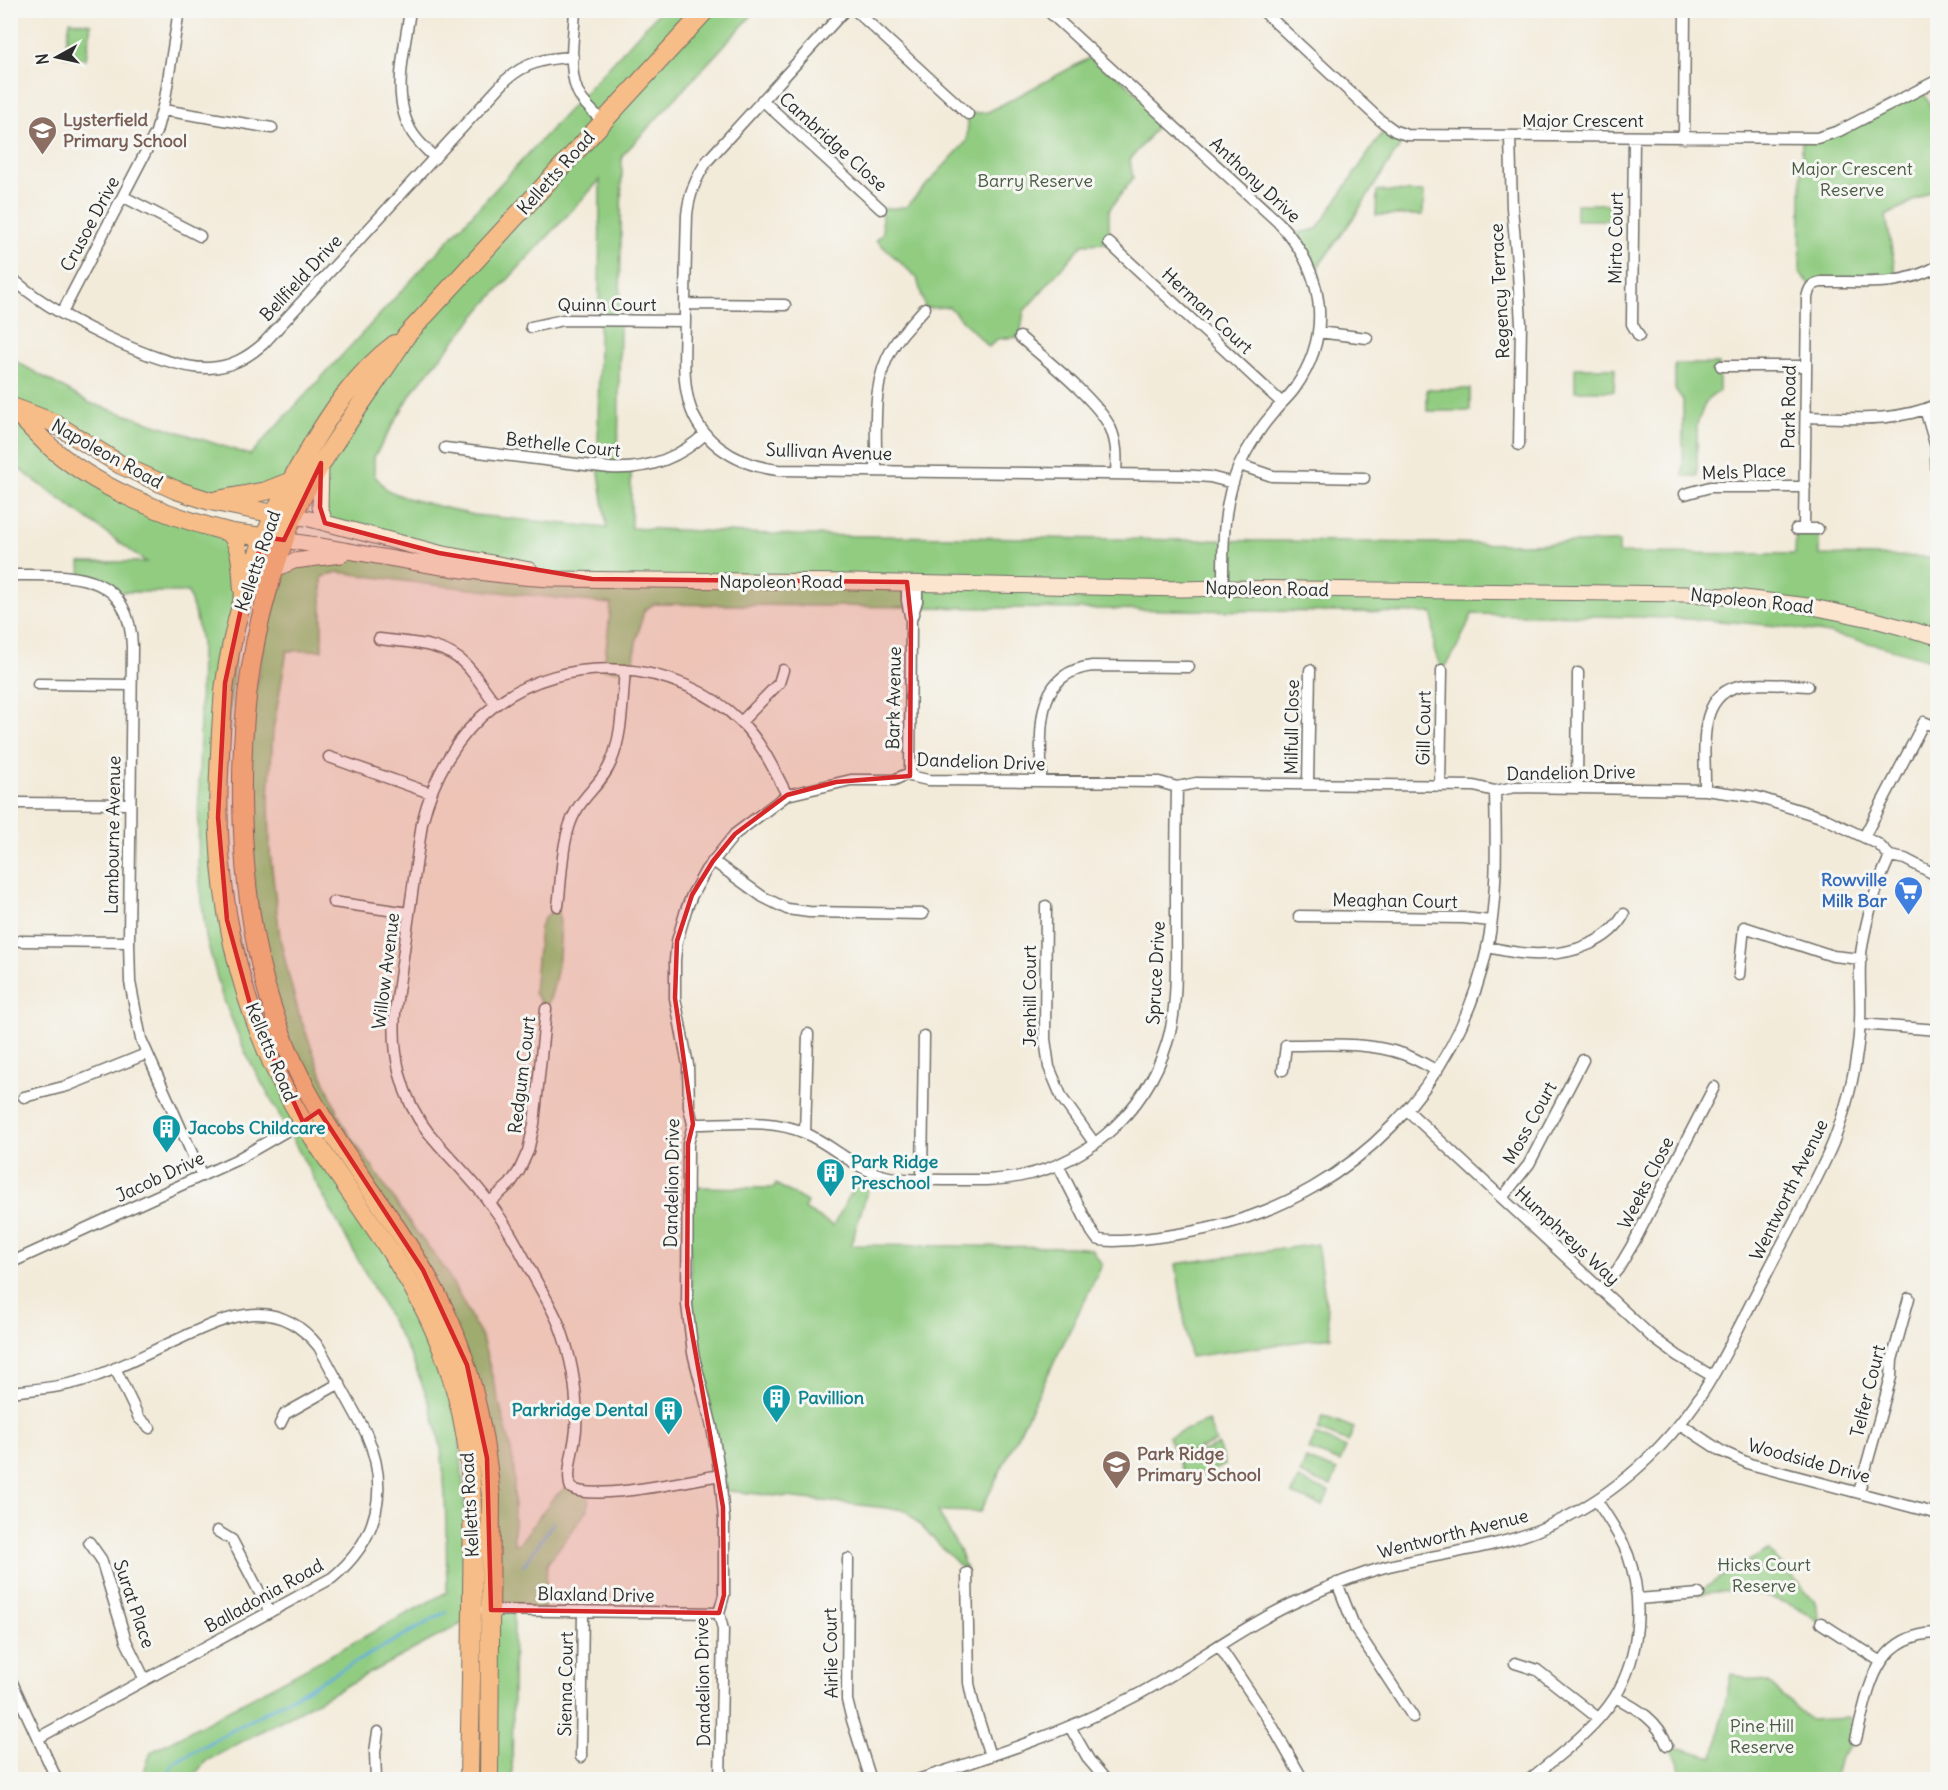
<svg xmlns="http://www.w3.org/2000/svg" width="1948" height="1790" font-family="Delius,sans-serif">
<rect width="100%" height="100%" fill="#f6f6f2"/>
<filter id="ink" filterUnits="userSpaceOnUse"><feTurbulence type="fractalNoise" baseFrequency=".0167" numOctaves="2"/><feDisplacementMap in="SourceGraphic" scale="12" xChannelSelector="R" yChannelSelector="G"/><feConvolveMatrix kernelMatrix="1 2 1 2 8 2 1 2 1" color-interpolation-filters="sRGB"/></filter>
<filter id="wash" filterUnits="userSpaceOnUse"><feTurbulence type="fractalNoise" baseFrequency=".008" numOctaves="4" result="noise"/><feDisplacementMap in="SourceGraphic" scale="24" xChannelSelector="R" yChannelSelector="G"/><feGaussianBlur stdDeviation="1.35" result="paint"/><feColorMatrix in="noise" values="0 0 0 0 0 0 0 0 0 0 0 0 0 0 0 0 0 1.4 0 .05"/><feComposite in="paint" operator="in"/></filter>
<g filter="url(#wash)">
<rect width="100%" height="100%" fill="#f3ebda"/>
<path fill="#91cc81" stroke="#5e7c56" stroke-width="1.5" fill-rule="evenodd" d="M660,11h96l-134,145 -4,312h13v60l164,7 722,9 102,-2v11l176,1 1,-20h23v21l118,2v105c-54,-16 -112,-32 -169,-37 -98,-10 -197,-9 -296,-11l-16,36 -14,20 -8,-20 -1,-37 -779,-9 -10,6 -8,32 -3,29 -29,-2 7,-65 -185,-20 -88,-12 -16,5v73l-35,1 -14,79 -4,67 1,54 10,87 8,35 10,38 21,57 24,57 72,105 30,39 37,69 28,106 4,25v75h5l34,-46 16,-13 20,6 -1,18 -41,55 -3,46h-30l-2,169h-23l2,-283 -34,-158 -119,-196 -70,-146 -26,-214 33,-213 81,-15 165,14 -196,-45 -4,-60 66,-113 -98,132 -79,19 -198,-94 49,48 175,85v88l-16,233 42,180 128,209 67,146 15,222 -266,143 -15,18h-50l10,-27 296,-160c-1,-47 0,-96 -6,-143 -5,-32 -18,-63 -30,-92l-165,-303 -24,-58 -16,-59 -8,-70 3,-225 -5,-25 -8,-25h-76l-31,-15 -1,-15h66l-135,-99 -1,-105 80,45 160,52zM600,180l-2,286 9,62 -133,-13 -68,-17 -19,-8 -13,-15v-18l40,-68 74,-88z
M70,21l21,3 -5,35 -22,-3z
M1095,55l69,63 -34,42 3,18 -24,32v33l-26,1 -59,67 -4,26 -23,2 -8,8 -40,-40 -24,1 -8,-30 -41,-38 7,-7 -2,-24 25,-2 61,-66 1,-27 20,-2z
M1921,88l16,31v69l-51,28 11,65 -86,4 -11,-12 2,-134 15,-1z
M1387,126l20,9 -55,85 -40,55 -22,-40 27,-6z
M1377,191l47,1 -1,23h-47z
M1576,204h35v16h-35z
M1675,364h44v27l-13,10 -9,23v52h-14v-76l-8,-11z
M1575,368h40l-1,23h-39z
M1427,389h43v22h-43z
M558,906c5,33 1,72 -12,103l-12,-16 6,-66 4,-9z
M864,1169l9,3 -22,73 222,2 19,2 10,16 -122,247 -42,-1 22,41 7,21 -62,-63 -183,-20 -29,-137 -5,-166 86,1 2,-4 31,18 -3,7 29,17z
M1317,1244l14,93 -141,20 -14,-93z
M1323,1416l31,12 -6,14 -30,-12z
M1208,1421l8,21 -40,16 -8,-21z
M1315,1435l31,13 -6,14 -31,-12z
M1218,1445l7,20 -39,16 -8,-20z
M1306,1459l31,12 -6,15 -31,-12z
M1298,1479l31,13 -6,14 -31,-12z
M1768,1550l47,52 6,21c-35,-26 -79,-37 -122,-29l15,-13z
M1731,1674l38,9 41,37 38,-2 8,21 -16,18 -6,23 -152,-1 -4,-18 -11,-16 47,12z"/>
<g fill="none" stroke-linecap="round" stroke-linejoin="round">
<path stroke="#65afdd" stroke-width="3" d="M523,1566l30,-43
M166,1780l7,-17 273,-151"/>
</g>
</g>
<g filter="url(#ink)">
<g fill="none" stroke-linecap="round" stroke-linejoin="round">
<defs>
<path id="minor" d="M410,10c-5,40 -20,88 3,124 6,9 14,16 22,24
M575,10c-1,27 -9,65 6,88 6,9 15,16 22,24
M845,10l-137,150c-12,17 -19,34 -21,55 -1,34 -2,67 -2,101 0,26 -3,53 2,78 8,46 48,71 91,76l404,5 28,2 23,6
M855,10l113,104
M1047,10l231,212c46,49 56,110 17,166 -6,9 -15,16 -21,24 -15,17 -26,35 -35,54 -17,39 -16,80 -16,122
M1262,10l118,110 15,11 12,4 410,3 22,-7 99,-51
M762,100l119,109
M163,110l109,18
M1510,137l2,71 6,65 3,51 -2,121
M1634,137l-2,187 7,12
M1684,138l1,-128
M124,197l76,39
M1109,243l173,160
M10,276c34,35 151,94 199,92 22,-1 38,-10 54,-24l243,-264c20,-18 41,-22 67,-23
M685,304l100,1
M62,313l94,-181 9,-33 14,-89
M531,327l32,-7 122,1
M1318,332l49,6
M1020,337c25,22 76,62 90,90 7,15 7,30 6,46
M1721,366h85
M1925,409l11,38 2,95
M1806,417c45,1 90,6 132,-13
M445,448l165,20c36,2 68,-9 95,-34
M1240,465l32,11 92,2
M876,471c1,-41 -6,-87 17,-124 8,-14 21,-26 32,-39
M1685,494l25,-7h95
M1796,529h22
M1804,529l3,-231c2,-10 4,-14 14,-16 43,-1 78,6 117,-16
M10,575c59,1 119,-7 122,71l-3,296 1,40 11,57 61,137
M907,582v19l4,19 -1,156
M912,617l5,-16v-19
M379,639c31,4 66,3 88,27 11,12 19,26 29,38
M38,684l93,1
M741,722l38,-39 4,-13
M329,757l101,36
M1041,781c1,-46 -10,-107 51,-115l97,1
M1308,784l2,-114
M1440,786l2,-116
M1577,788l1,-115
M1705,790c1,-37 -11,-98 39,-105 20,-2 43,0 64,1
M17,803l113,1
M1864,837l60,-115 14,6
M713,861l50,36 24,12 22,3 114,2
M333,902l76,11
M558,906c4,-28 3,-70 18,-95 10,-18 27,-29 35,-49 12,-28 11,-62 14,-92
M1046,906l-1,133 4,28 13,31 33,46
M1299,916l164,2 28,3
M20,941l109,1
M1487,947c19,4 37,8 56,7 30,0 67,-13 81,-40
M1739,975l5,-48 89,29 28,3
M1860,1024l78,6
M1283,1070l3,-25c39,0 80,-4 117,9 12,4 23,11 34,17
M24,1097l43,-11 79,-32
M1407,1110l245,227 26,19 34,20
M693,1124c36,0 79,-6 112,9 31,14 50,37 84,44 20,4 40,2 59,3 25,0 49,1 73,-4 74,-15 133,-74 150,-148 6,-31 5,-64 5,-95 0,-49 0,-97 1,-146
M805,1133l3,-99
M1058,1165l34,67 5,7c19,7 98,-7 121,-13 135,-34 239,-140 269,-277 11,-51 9,-106 8,-158
M922,1179l2,-143
M1502,1198l27,-34 54,-104
M490,1202l20,-18 9,-13 9,-20 6,-27 12,-115
M10,1263l226,-103 71,-41
M1600,1290l18,-21 16,-27 80,-155
M115,1368l24,50 11,10
M10,1392c29,-3 58,-5 86,-16 28,-10 56,-25 83,-37 51,-24 98,-45 140,8l47,86c24,55 13,106 -34,145l-294,160
M280,1424l5,-10 55,-31
M1680,1424l41,27 29,13 188,50
M720,1475c-29,5 -127,27 -149,13 -6,-14 4,-42 5,-59 2,-34 -4,-70 -16,-102 -7,-18 -18,-35 -27,-52 -14,-26 -27,-52 -45,-74 -18,-25 -41,-45 -60,-69 -27,-34 -36,-77 -33,-119l27,-190c11,-45 34,-88 72,-117 72,-55 183,-47 247,16 21,21 33,48 46,73
M1859,1492l32,-115 1,-17 17,-62
M217,1531l15,9 38,72
M89,1542l12,17 25,82 19,39
M848,1559l-1,141 5,20 19,60
M967,1573l2,110 4,19 17,54
M1337,1583l18,45 58,89
M1638,1599l61,-5
M485,1610l234,3
M1821,1623l59,38
M1219,1646l51,76 33,58
M1515,1663l22,7 61,48
M10,1678l47,102
M1615,1697c23,12 43,23 52,48
M1070,1727l19,33 17,20
M1856,1739c13,-49 18,-105 82,-106
M581,1757l2,-146
M376,1780l-1,-28 3,-20
M720,1780l3,-150 -4,-17 5,-18v-76l-4,-44 -8,-48 -19,-74 -6,-48 1,-161 5,-20 -4,-17 -1,-42 -13,-67v-38l2,-19 9,-31 6,-15 14,-25 29,-36 52,-39 64,-15h43l11,-5 23,5 231,2 18,5 19,-4 278,3 21,5 20,-4 190,3 52,7 67,21 54,26 12,12 15,3 33,17
M917,1780c75,-24 150,-48 220,-85 56,-30 107,-70 165,-96 27,-13 54,-24 83,-32 50,-13 102,-17 151,-36 69,-27 126,-77 167,-139 24,-37 42,-79 63,-117 22,-44 48,-87 67,-132 15,-39 25,-80 27,-122 1,-19 -1,-39 0,-59 4,-37 15,-73 30,-106
M1529,1780c30,-25 65,-50 86,-83 25,-41 29,-97 13,-142 -8,-20 -20,-38 -32,-55"/>
<path id="secondary" d="M321,464l-1,43 5,16
M293,517l13,1 133,35 91,17
M284,540c90,14 175,34 267,39l302,3 330,7 40,-1 462,6 43,2 80,10 67,14 63,17
M275,569l19,-8 47,-6"/>
<path id="primary" d="M395,344c-39,29 -67,72 -91,114 -41,69 -68,146 -79,225 -3,23 -4,47 -5,70 -7,107 8,212 52,310 34,76 89,139 132,210 23,37 41,78 52,120 19,66 17,133 16,200 0,62 -2,124 -3,187
M10,406c12,12 24,25 36,37 47,44 120,73 182,89 15,3 30,4 46,6
M15,408l37,14 69,43 55,25 34,11 75,15
M217,500l49,-9 23,-9
M229,532c14,15 12,38 14,58
M489,1780l2,-284c-7,-75 -23,-146 -59,-211 -33,-60 -76,-112 -111,-170 -59,-98 -77,-201 -79,-314 -1,-79 7,-155 32,-230 7,-22 14,-44 24,-65 30,-61 73,-113 108,-170l300,-326"/>
</defs>
<use href="#minor" stroke="#716e68" stroke-width="13"/>
<use href="#secondary" stroke="#716e68" stroke-width="17"/>
<use href="#primary" stroke="#716e68" stroke-width="20"/>
<use href="#minor" stroke="#fff" stroke-width="10"/>
<use href="#secondary" stroke="#fce5cf" stroke-width="15"/>
<use href="#primary" stroke="#f7bd88" stroke-width="18"/>
</g>
</g>
<path fill="#d62828" fill-opacity="0.2" stroke="#d62828" stroke-width="4.5" stroke-linejoin="round" d="M321,463l-1,44 5,16 114,30 153,26 315,3 4,38 -1,156 -74,6 -49,13 -52,39 -22,27 -21,34 -15,46 -2,57 18,126 -5,20 -1,161 36,202 1,88 -5,18 -228,-3 -4,-152 -20,-93 -44,-95 -104,-159 -16,11 -50,-107 -26,-95 -9,-103 7,-134 19,-88 20,-58 20,3z"/>
<defs>
<symbol id="school-pin" viewBox="-11 -11 22 30"><path d="M0 17L-7.5 6A9.5 9.5 0 1 1 7.5 6Z" fill="#8d6e63" stroke="#f6f6f2"/><path d="M0-5L7-2L0 1L-7-2ZM-4 1L0 2.5L4 1V4Q0 6-4 4Z" fill="#fff"/></symbol>
<symbol id="supermarket-pin" viewBox="-11 -11 22 30"><path d="M0 17L-7.5 6A9.5 9.5 0 1 1 7.5 6Z" fill="#3f7fe0" stroke="#f6f6f2"/><path d="M-6-5.5h2.5l.6 2H6L4.5 2H-2.5L-4.4-4H-6ZM-1.5 3.2a1.3 1.3 0 1 0 .1 0ZM3 3.2a1.3 1.3 0 1 0 .1 0Z" fill="#fff"/></symbol>
<symbol id="building-pin" viewBox="-11 -11 22 30"><path d="M0 17L-7.5 6A9.5 9.5 0 1 1 7.5 6Z" fill="#0f9aa8" stroke="#f6f6f2"/><path d="M-4-6H4V6H1V3H-1V6H-4ZM-2.5-4.3h1.7v1.8h-1.7ZM.8-4.3h1.7v1.8H.8ZM-2.5-1h1.7V.8h-1.7ZM.8-1h1.7V.8H.8Z" fill="#fff"/></symbol>
</defs>
<g fill-rule="evenodd">
<use href="#school-pin" x="26" y="114" width="33" height="45"/>
<use href="#supermarket-pin" x="1892" y="874" width="33" height="45"/>
<use href="#building-pin" x="150" y="1112" width="33" height="45"/>
<use href="#building-pin" x="814" y="1156" width="33" height="45"/>
<use href="#building-pin" x="760" y="1382" width="33" height="45"/>
<use href="#building-pin" x="652" y="1394" width="33" height="45"/>
<use href="#school-pin" x="1100" y="1448" width="33" height="45"/>
</g>
<g text-anchor="middle" stroke-width="6" stroke-linejoin="round" paint-order="stroke">
<g font-size="18" font-weight="bold" fill="#785e54" stroke="#f6f6f2" text-anchor="start">
<text x="63" y="126">Lysterfield<tspan x="63" dy="21">Primary School</tspan></text>
<text x="1137" y="1460">Park Ridge<tspan x="1137" dy="21">Primary School</tspan></text>
</g>
<g font-size="18" fill="#2b2b2b" stroke="#f6f6f2">
<text x="1583" y="127">Major Crescent</text>
<text transform="translate(833 142) rotate(42)" y="6">Cambridge Close</text>
<text transform="translate(556 173) rotate(-48)" y="6">Kelletts Road</text>
<text transform="translate(1255 180) rotate(43)" y="6">Anthony Drive</text>
<text transform="translate(90 224) rotate(-62)" y="6">Crusoe Drive</text>
<text transform="translate(1616 238) rotate(-89)" y="6">Mirto Court</text>
<text transform="translate(301 278) rotate(-47)" y="6">Bellfield Drive</text>
<text transform="translate(1500 291) rotate(-93)" y="6">Regency Terrace</text>
<text x="607" y="311">Quinn Court</text>
<text transform="translate(1207 311) rotate(43)" y="6">Herman Court</text>
<text transform="translate(1789 407) rotate(-89)" y="6">Park Road</text>
<text transform="translate(563 445) rotate(6)" y="6">Bethelle Court</text>
<text transform="translate(829 452) rotate(2)" y="6">Sullivan Avenue</text>
<text transform="translate(107 454) rotate(29)" y="6">Napoleon Road</text>
<text transform="translate(1744 472) rotate(-2)" y="6">Mels Place</text>
<text transform="translate(258 561) rotate(-71)" y="6">Kelletts Road</text>
<text x="781" y="588">Napoleon Road</text>
<text transform="translate(1267 589) rotate(1)" y="6">Napoleon Road</text>
<text transform="translate(1752 601) rotate(6)" y="6">Napoleon Road</text>
<text transform="translate(894 698) rotate(-89)" y="6">Bark Avenue</text>
<text transform="translate(1292 727) rotate(-89)" y="6">Milfull Close</text>
<text transform="translate(1424 728) rotate(-89)" y="6">Gill Court</text>
<text transform="translate(981 762) rotate(2)" y="6">Dandelion Drive</text>
<text transform="translate(1571 773) rotate(-1)" y="6">Dandelion Drive</text>
<text transform="translate(113 835) rotate(-89)" y="6">Lambourne Avenue</text>
<text transform="translate(1395 901) rotate(1)" y="6">Meaghan Court</text>
<text transform="translate(386 971) rotate(-83)" y="6">Willow Avenue</text>
<text transform="translate(1156 973) rotate(-87)" y="6">Spruce Drive</text>
<text transform="translate(1030 996) rotate(-90)" y="6">Jenhill Court</text>
<text transform="translate(271 1052) rotate(67)" y="6">Kelletts Road</text>
<text transform="translate(522 1075) rotate(-83)" y="6">Redgum Court</text>
<text transform="translate(1530 1123) rotate(-61)" y="6">Moss Court</text>
<text transform="translate(160 1177) rotate(-25)" y="6">Jacob Drive</text>
<text transform="translate(672 1183) rotate(-89)" y="6">Dandelion Drive</text>
<text transform="translate(1646 1183) rotate(-63)" y="6">Weeks Close</text>
<text transform="translate(1789 1190) rotate(-64)" y="6">Wentworth Avenue</text>
<text transform="translate(1567 1236) rotate(43)" y="6">Humphreys Way</text>
<text transform="translate(1868 1391) rotate(-76)" y="6">Telfer Court</text>
<text transform="translate(1809 1461) rotate(15)" y="6">Woodside Drive</text>
<text transform="translate(470 1505) rotate(-93)" y="6">Kelletts Road</text>
<text transform="translate(1453 1534) rotate(-14)" y="6">Wentworth Avenue</text>
<text transform="translate(596 1595) rotate(1)" y="6">Blaxland Drive</text>
<text transform="translate(264 1596) rotate(-29)" y="6">Balladonia Road</text>
<text transform="translate(134 1604) rotate(71)" y="6">Surat Place</text>
<text transform="translate(831 1653) rotate(-91)" y="6">Airlie Court</text>
<text transform="translate(703 1682) rotate(-91)" y="6">Dandelion Drive</text>
<text transform="translate(566 1684) rotate(-89)" y="6">Sienna Court</text>
</g>
<g font-size="18" fill="#4a5b45" stroke="#f6f6f2">
<text x="1852" y="175">Major Crescent<tspan x="1852" dy="21">Reserve</tspan></text>
<text x="1035" y="187">Barry Reserve</text>
<text x="1764" y="1571">Hicks Court<tspan x="1764" dy="21">Reserve</tspan></text>
<text x="1762" y="1732">Pine Hill<tspan x="1762" dy="21">Reserve</tspan></text>
</g>
<g font-size="18" font-weight="bold" fill="#366cbe" stroke="#f6f6f2" text-anchor="end">
<text x="1887" y="886">Rowville<tspan x="1887" dy="21">Milk Bar</tspan></text>
</g>
<g font-size="18" font-weight="bold" fill="#0d838f" stroke="#f6f6f2" text-anchor="start">
<text x="188" y="1134">Jacobs Childcare</text>
<text x="851" y="1168">Park Ridge<tspan x="851" dy="21">Preschool</tspan></text>
<text x="798" y="1404">Pavillion</text>
<text x="648" y="1416" text-anchor="end">Parkridge Dental</text>
</g>
</g>
<rect width="1948" height="1790" fill="none" stroke="#f6f6f2" stroke-width="36"/>
<g transform="translate(57 57) rotate(262)" stroke="#f6f6f2" stroke-width="4.5" paint-order="stroke">
<path d="M0-4.5L10 22L0 15L-10 22Z" fill="#2b2b2b"/>
<text y="-9" font-size="16" font-weight="bold" text-anchor="middle" fill="#2b2b2b">N</text>
</g>
</svg>
